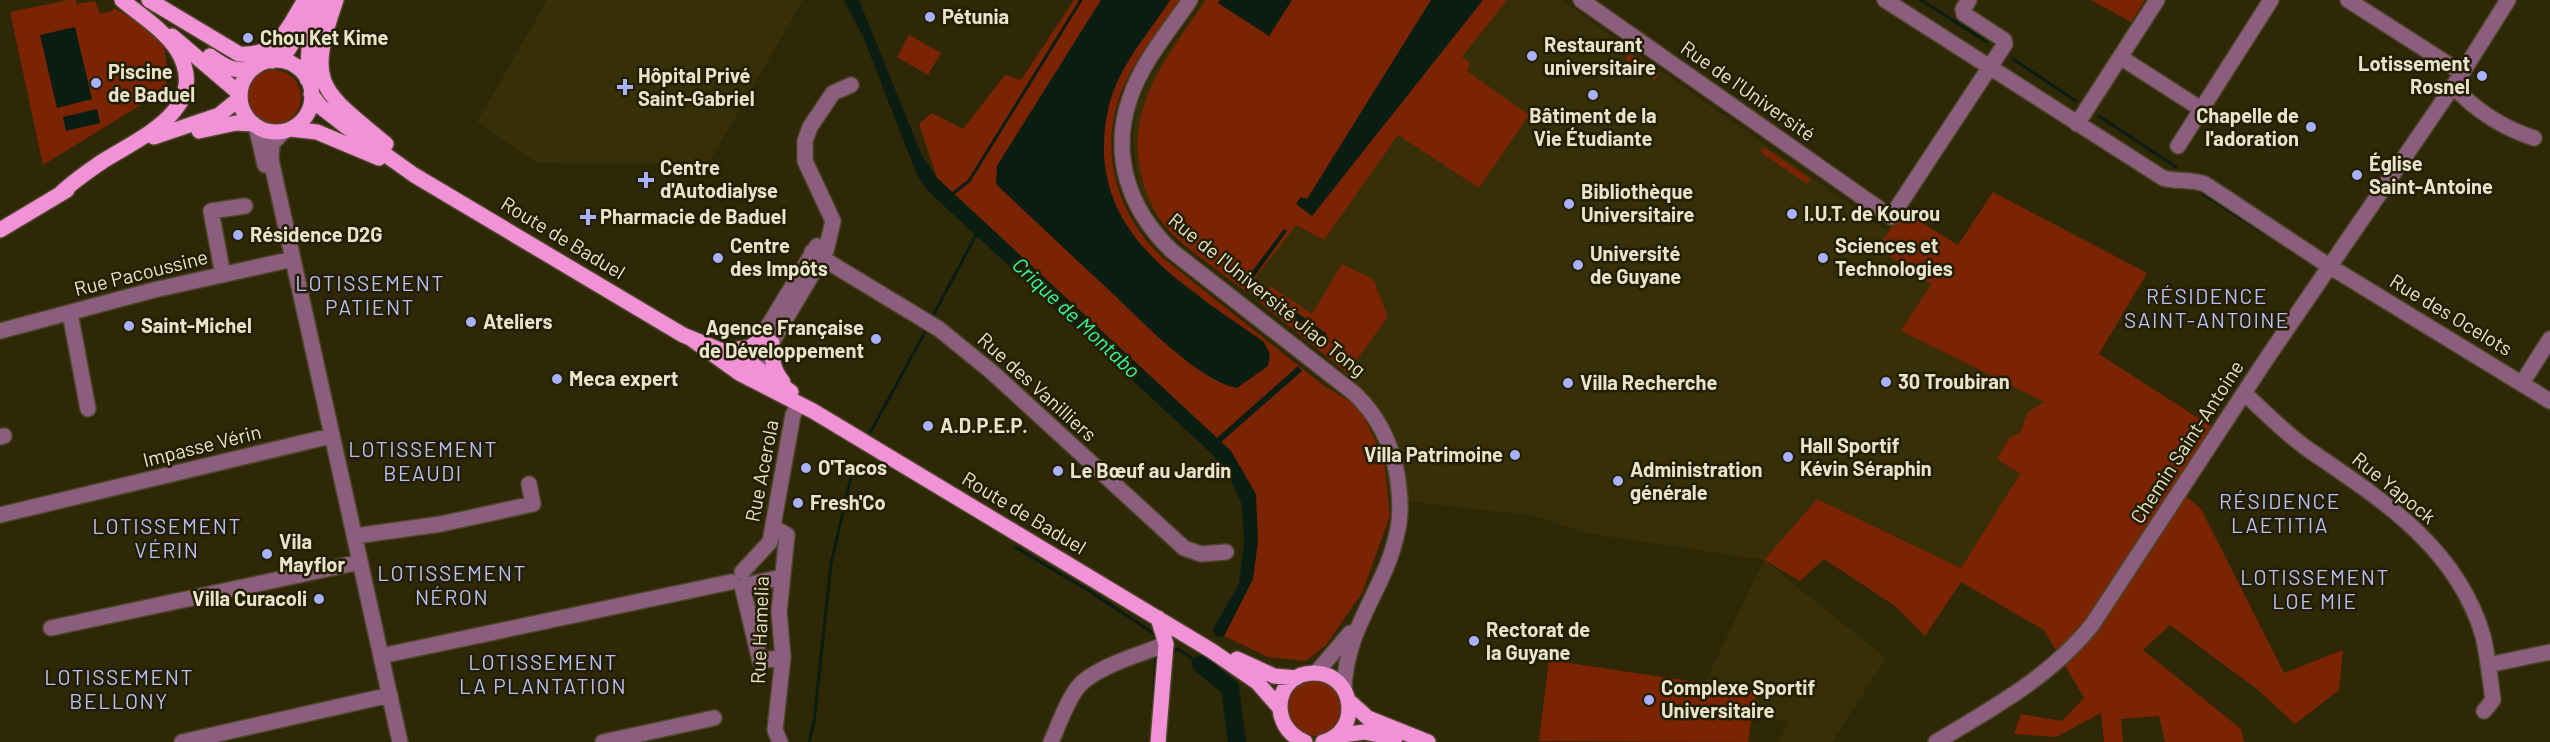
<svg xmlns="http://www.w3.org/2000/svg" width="2550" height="742" font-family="Barlow,sans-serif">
<rect width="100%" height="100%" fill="#2e2807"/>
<path fill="#372f07" d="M547,0h256l-104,180 -26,-16 -136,-1 -60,-41z
M1204,0h357l325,230 14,-20 160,200 -99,158 -144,-69 -53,61 122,98 -54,84h-54l11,-21 -37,-6 4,-24 -51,-9 59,-122 -178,-27 -52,-17 -144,-17 -6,-41 -42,-90 -173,-138 -25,-31 -8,-27 -3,-33 4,-33 11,-26z"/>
<path fill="#7a2404" d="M68,0h8l1,4 18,-3 5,13 12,-3 2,-3 24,14 26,24 4,30 -3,14 -122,75 -33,-153z
M1074,0h27l-104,166 209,135c-24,-19 -55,-38 -73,-63 -33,-48 -39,-109 -14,-161 13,-27 35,-52 51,-77h10c-17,25 -38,50 -52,77 -32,62 -16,133 34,180l161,128 36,22 25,52 6,57 -28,77 -36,52 -20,16 -38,-4 -44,-21 29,-57 5,-39 -27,-89 -294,-273 -18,-54 13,-11 31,16 42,-54 16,5z
M1206,0h301l-45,57 8,6 -3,8 62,44 -50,73 -81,-53 -74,105 -28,-15 -51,66c-25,-20 -54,-38 -76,-60 -13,-14 -22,-34 -27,-52 -19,-72 26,-123 64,-179z
M2091,0h54l-14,22z
M909,35l32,18 -13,22 -31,-18z
M1630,53l29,21 -4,6 -30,-21z
M247 97a27 27 0 1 1 54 0a27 27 0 1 1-54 0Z
M1764,147l47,32 -4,5 -47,-32z
M1993,192l154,81 -48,81 113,73 -38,59 27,23 83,164 59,-23 -4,40 -44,34 -38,-35 -87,-64 -27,25 98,79 3,13h-79l-6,-26 -38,3 2,23h-19l-3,-29 -45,24 -42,-3 7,-20 41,7 22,-23 -40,-68 -83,-48 -36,54 -30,-30 -71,-47 -24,22 -36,-21 53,-61 144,69 59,-94 -23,-15 13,-22 10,-4 8,-21 16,-10 -143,-71 30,-47 -54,-36 26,-37 55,34z
M1342,264l31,15 15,38 -41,56 -89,-72 12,-15 42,28z
M1549,660l207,31 -8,51 -209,-1z
M1287 708a28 28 0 1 1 56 0a28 28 0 1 1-56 0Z"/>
<path fill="#0a1d13" d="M844,0h15l63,156 15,22 280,260 81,-72 4,5 -81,71 10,9 25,43 2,46 -5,39 -29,57 -8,1 -3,-8 26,-45 5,-41 -2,-38 -11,-25 -19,-26 -284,-263 -11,-16 -53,-136z
M1101,0h69c-16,25 -37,50 -50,76 -11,22 -15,43 -16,66 -4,100 90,150 160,200l6,12 -2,12 -31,22c-40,-8 -96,-68 -127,-97 -38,-35 -76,-71 -114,-107l1,-18z
M1220,0h72l-23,36 -51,-33z
M1431,0h52l-171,216 -16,-12 5,-7 6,2z
M75,27l17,72 -35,9 -17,-73z
M97,109l3,14 -34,8 -3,-14z
M1284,229l3,2 -38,53 -4,-3z
M1268,292l59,42 -9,14 -4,-3 7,-8 -56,-40z"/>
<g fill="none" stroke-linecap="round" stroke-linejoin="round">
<path stroke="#0a1d13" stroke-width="3" d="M1921,0l66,42
M2013,59l63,42
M2099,116l77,51
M2203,194l61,39
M951,195l18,-14 112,-181
M934,314l43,-81
M870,433l55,-101
M1015,547l76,45 65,43v7
M1170,654l8,-5 23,15
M1153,707l3,-53
M809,742l5,-20 17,-158 23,-100"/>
<path stroke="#0a1d13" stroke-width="18" d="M1201,664l29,24 7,54"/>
<defs>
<path id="minor" d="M1190,0c-21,31 -48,62 -60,98 -20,57 -1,112 42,153l183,143c23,22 36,48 42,80 3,20 5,40 0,59 -12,57 -51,93 -53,156
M1581,0l310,217 114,-173 -1,-4 -40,-26 -1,-5 6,-9
M1885,0l278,178c14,4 28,1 42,6l124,82 221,135
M2348,0l114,73
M2120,57l81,52
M2453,86c23,25 50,42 81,52
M2077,124l80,-124
M256,126l9,39
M284,131l-12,13 -1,16 129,582
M2178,146l93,-146
M812,252l127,77 54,44 191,175 17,6 25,-2
M223,275l-12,-64 34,-5
M70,313l18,96
M0,331l154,-41 139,-31
M756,346l61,-100
M750,379l76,-128 7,-30 -28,-60v-20l5,-14 23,-34 18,-8
M2522,383l28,-44
M2244,393c21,19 42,41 65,57 72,49 148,97 174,186 5,21 7,43 10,64l-9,11
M0,437l4,-1
M0,515l331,-79
M773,527l14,8 -8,77 4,45 -8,73 5,12
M355,536l86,-12 92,-20 -4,-20
M742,572l28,-30 23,-127 6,-11
M782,577l-40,9 18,75 23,-4
M51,628l309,-66
M381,656l350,-74
M2488,665l62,-13
M1316,673l34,-40
M182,742l208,-47
M603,742l111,-24
M1051,742c8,-17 15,-40 27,-55 16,-20 64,-33 88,-43
M1936,742c57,-34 114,-65 156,-117l173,-264 197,-288 46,-73"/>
<path id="major" d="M149,0l90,54c40,3 48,-26 66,-54
M336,0c-30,86 -16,89 50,144
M172,36l68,58
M210,56c15,11 28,19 46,10
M240 96a36 36 0 1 1 72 0a36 36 0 1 1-72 0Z
M272,61l16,-11 28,-45
M307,79l2,-30 16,-49
M311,94l10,13 27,21 66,47 269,160 64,26 44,31
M290,129l27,3 62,26
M199,131l37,-8 17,1
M154,137l65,-22 21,-17
M59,195c13,-13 28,-23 44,-34 38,-24 109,-53 74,-111 -13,-20 -37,-35 -55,-50
M0,230l67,-40
M690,338l49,35 74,38 399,240 45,31 22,25
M772,343c-1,15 1,27 11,39
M727,351l24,-4 11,-10
M1158,618l8,26 -8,98
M1237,659l37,17 22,2
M1349,701l19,17 60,24
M1336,736l28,-4 31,6
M1305,742c-38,-15 -31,-70 10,-69 40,1 47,59 8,69"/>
</defs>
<use href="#minor" stroke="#4c4627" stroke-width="18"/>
<use href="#major" stroke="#4c4627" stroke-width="18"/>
<use href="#minor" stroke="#8c5e7e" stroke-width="15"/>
<use href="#major" stroke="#f192d7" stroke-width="15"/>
</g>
<g fill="#a7b1fc" stroke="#241e00" stroke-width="2">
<circle cx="930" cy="17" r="6"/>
<circle cx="248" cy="38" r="6"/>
<circle cx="1532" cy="56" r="6"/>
<circle cx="2482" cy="76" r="6"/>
<circle cx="96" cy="83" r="6"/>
<path d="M622 78h6v6h6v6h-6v6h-6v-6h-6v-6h6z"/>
<circle cx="1593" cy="95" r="6"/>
<circle cx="2311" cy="127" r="6"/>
<circle cx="2357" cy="175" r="6"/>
<path d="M643 171h6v6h6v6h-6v6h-6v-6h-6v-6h6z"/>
<circle cx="1569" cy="204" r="6"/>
<circle cx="1792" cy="214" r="6"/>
<path d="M585 208h6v6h6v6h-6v6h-6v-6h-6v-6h6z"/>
<circle cx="238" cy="235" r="6"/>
<circle cx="718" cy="258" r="6"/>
<circle cx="1823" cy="258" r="6"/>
<circle cx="1578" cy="265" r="6"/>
<circle cx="471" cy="322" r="6"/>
<circle cx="129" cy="326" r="6"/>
<circle cx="876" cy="339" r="6"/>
<circle cx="557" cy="379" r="6"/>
<circle cx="1886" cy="382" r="6"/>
<circle cx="1568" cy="383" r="6"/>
<circle cx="928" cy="426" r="6"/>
<circle cx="1515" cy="455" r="6"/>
<circle cx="1788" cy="457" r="6"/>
<circle cx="806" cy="468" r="6"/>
<circle cx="1058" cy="471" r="6"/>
<circle cx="1618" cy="481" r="6"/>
<circle cx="798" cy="503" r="6"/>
<circle cx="267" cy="554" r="6"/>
<circle cx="319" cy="599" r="6"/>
<circle cx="1474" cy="641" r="6"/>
<circle cx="1649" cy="700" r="6"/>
</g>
<g text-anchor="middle" stroke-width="5" stroke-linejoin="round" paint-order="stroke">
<g font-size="20" font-weight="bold" fill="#e7e3cc" stroke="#241e00" text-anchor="start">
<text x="942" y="24">Pétunia</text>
<text x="260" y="45">Chou Ket Kime</text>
<text x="1544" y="52">Restaurant<tspan x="1544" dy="23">universitaire</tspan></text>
<text x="2470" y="71" text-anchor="end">Lotissement<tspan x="2470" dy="23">Rosnel</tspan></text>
<text x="108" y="79">Piscine<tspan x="108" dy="23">de Baduel</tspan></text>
<text x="638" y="83">Hôpital Privé<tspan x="638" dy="23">Saint-Gabriel</tspan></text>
<text x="1593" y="123" text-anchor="middle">Bâtiment de la<tspan x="1593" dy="23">Vie Étudiante</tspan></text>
<text x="2299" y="123" text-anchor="end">Chapelle de<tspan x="2299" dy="23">l'adoration</tspan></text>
<text x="2369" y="171">Église<tspan x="2369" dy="23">Saint-Antoine</tspan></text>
<text x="660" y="175">Centre<tspan x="660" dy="23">d'Autodialyse</tspan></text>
<text x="1581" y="199">Bibliothèque<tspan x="1581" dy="23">Universitaire</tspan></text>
<text x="1804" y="221">I.U.T. de Kourou</text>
<text x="600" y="224">Pharmacie de Baduel</text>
<text x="250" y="242">Résidence D2G</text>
<text x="730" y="253">Centre<tspan x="730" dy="23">des Impôts</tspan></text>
<text x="1835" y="253">Sciences et<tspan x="1835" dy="23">Technologies</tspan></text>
<text x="1590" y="261">Université<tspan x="1590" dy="23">de Guyane</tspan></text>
<text x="483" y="329">Ateliers</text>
<text x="141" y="333">Saint-Michel</text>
<text x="864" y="335" text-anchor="end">Agence Française<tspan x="864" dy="23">de Développement</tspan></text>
<text x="569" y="386">Meca expert</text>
<text x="1898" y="389">30 Troubiran</text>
<text x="1580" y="390">Villa Recherche</text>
<text x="940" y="433">A.D.P.E.P.</text>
<text x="1800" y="453">Hall Sportif<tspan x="1800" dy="23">Kévin Séraphin</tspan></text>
<text x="1503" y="462" text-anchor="end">Villa Patrimoine</text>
<text x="818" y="475">O'Tacos</text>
<text x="1630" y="477">Administration<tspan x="1630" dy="23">générale</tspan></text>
<text x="1070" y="478">Le Bœuf au Jardin</text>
<text x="810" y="510">Fresh'Co</text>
<text x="279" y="549">Vila<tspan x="279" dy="23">Mayflor</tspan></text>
<text x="307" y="606" text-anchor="end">Villa Curacoli</text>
<text x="1486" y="637">Rectorat de<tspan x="1486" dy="23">la Guyane</tspan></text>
<text x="1661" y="695">Complexe Sportif<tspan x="1661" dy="23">Universitaire</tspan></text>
</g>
<g font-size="20" fill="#e7e3cc" stroke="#241e00">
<text transform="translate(1748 91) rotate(35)" y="7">Rue de l'Université</text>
<text transform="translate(563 238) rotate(31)" y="7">Route de Baduel</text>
<text transform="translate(141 273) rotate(-14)" y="7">Rue Pacoussine</text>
<text transform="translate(1267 295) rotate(39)" y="7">Rue de l'Université Jiao Tong</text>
<text transform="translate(2451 315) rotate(31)" y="7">Rue des Ocelots</text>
<text transform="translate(1037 387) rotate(42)" y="7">Rue des Vanilliers</text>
<text transform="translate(2187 442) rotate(-57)" y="7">Chemin Saint-Antoine</text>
<text transform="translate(202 446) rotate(-14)" y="7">Impasse Vérin</text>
<text transform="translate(762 471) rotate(-79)" y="7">Rue Acerola</text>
<text transform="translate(2394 488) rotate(39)" y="7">Rue Yapock</text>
<text transform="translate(1024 513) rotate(31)" y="7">Route de Baduel</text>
<text transform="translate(760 630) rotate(-88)" y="7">Rue Hamelia</text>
</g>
<g font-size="21" letter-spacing="1.5" fill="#b8c0f9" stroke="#241e00">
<text x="370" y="291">LOTISSEMENT<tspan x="370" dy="24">PATIENT</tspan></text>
<text x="2207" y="304">RÉSIDENCE<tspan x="2207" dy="24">SAINT-ANTOINE</tspan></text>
<text x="423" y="457">LOTISSEMENT<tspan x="423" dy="24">BEAUDI</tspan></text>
<text x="2280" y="509">RÉSIDENCE<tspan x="2280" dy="24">LAETITIA</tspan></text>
<text x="167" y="534">LOTISSEMENT<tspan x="167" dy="24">VÉRIN</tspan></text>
<text x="452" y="581">LOTISSEMENT<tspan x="452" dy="24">NÉRON</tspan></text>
<text x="2315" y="585">LOTISSEMENT<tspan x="2315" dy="24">LOE MIE</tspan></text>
<text x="543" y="670">LOTISSEMENT<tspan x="543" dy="24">LA PLANTATION</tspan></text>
<text x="119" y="685">LOTISSEMENT<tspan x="119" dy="24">BELLONY</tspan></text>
</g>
<g font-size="21" font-style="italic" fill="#31fda4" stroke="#241e00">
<text transform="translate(1076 318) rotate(43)" y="7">Crique de Montabo</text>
</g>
</g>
</svg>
